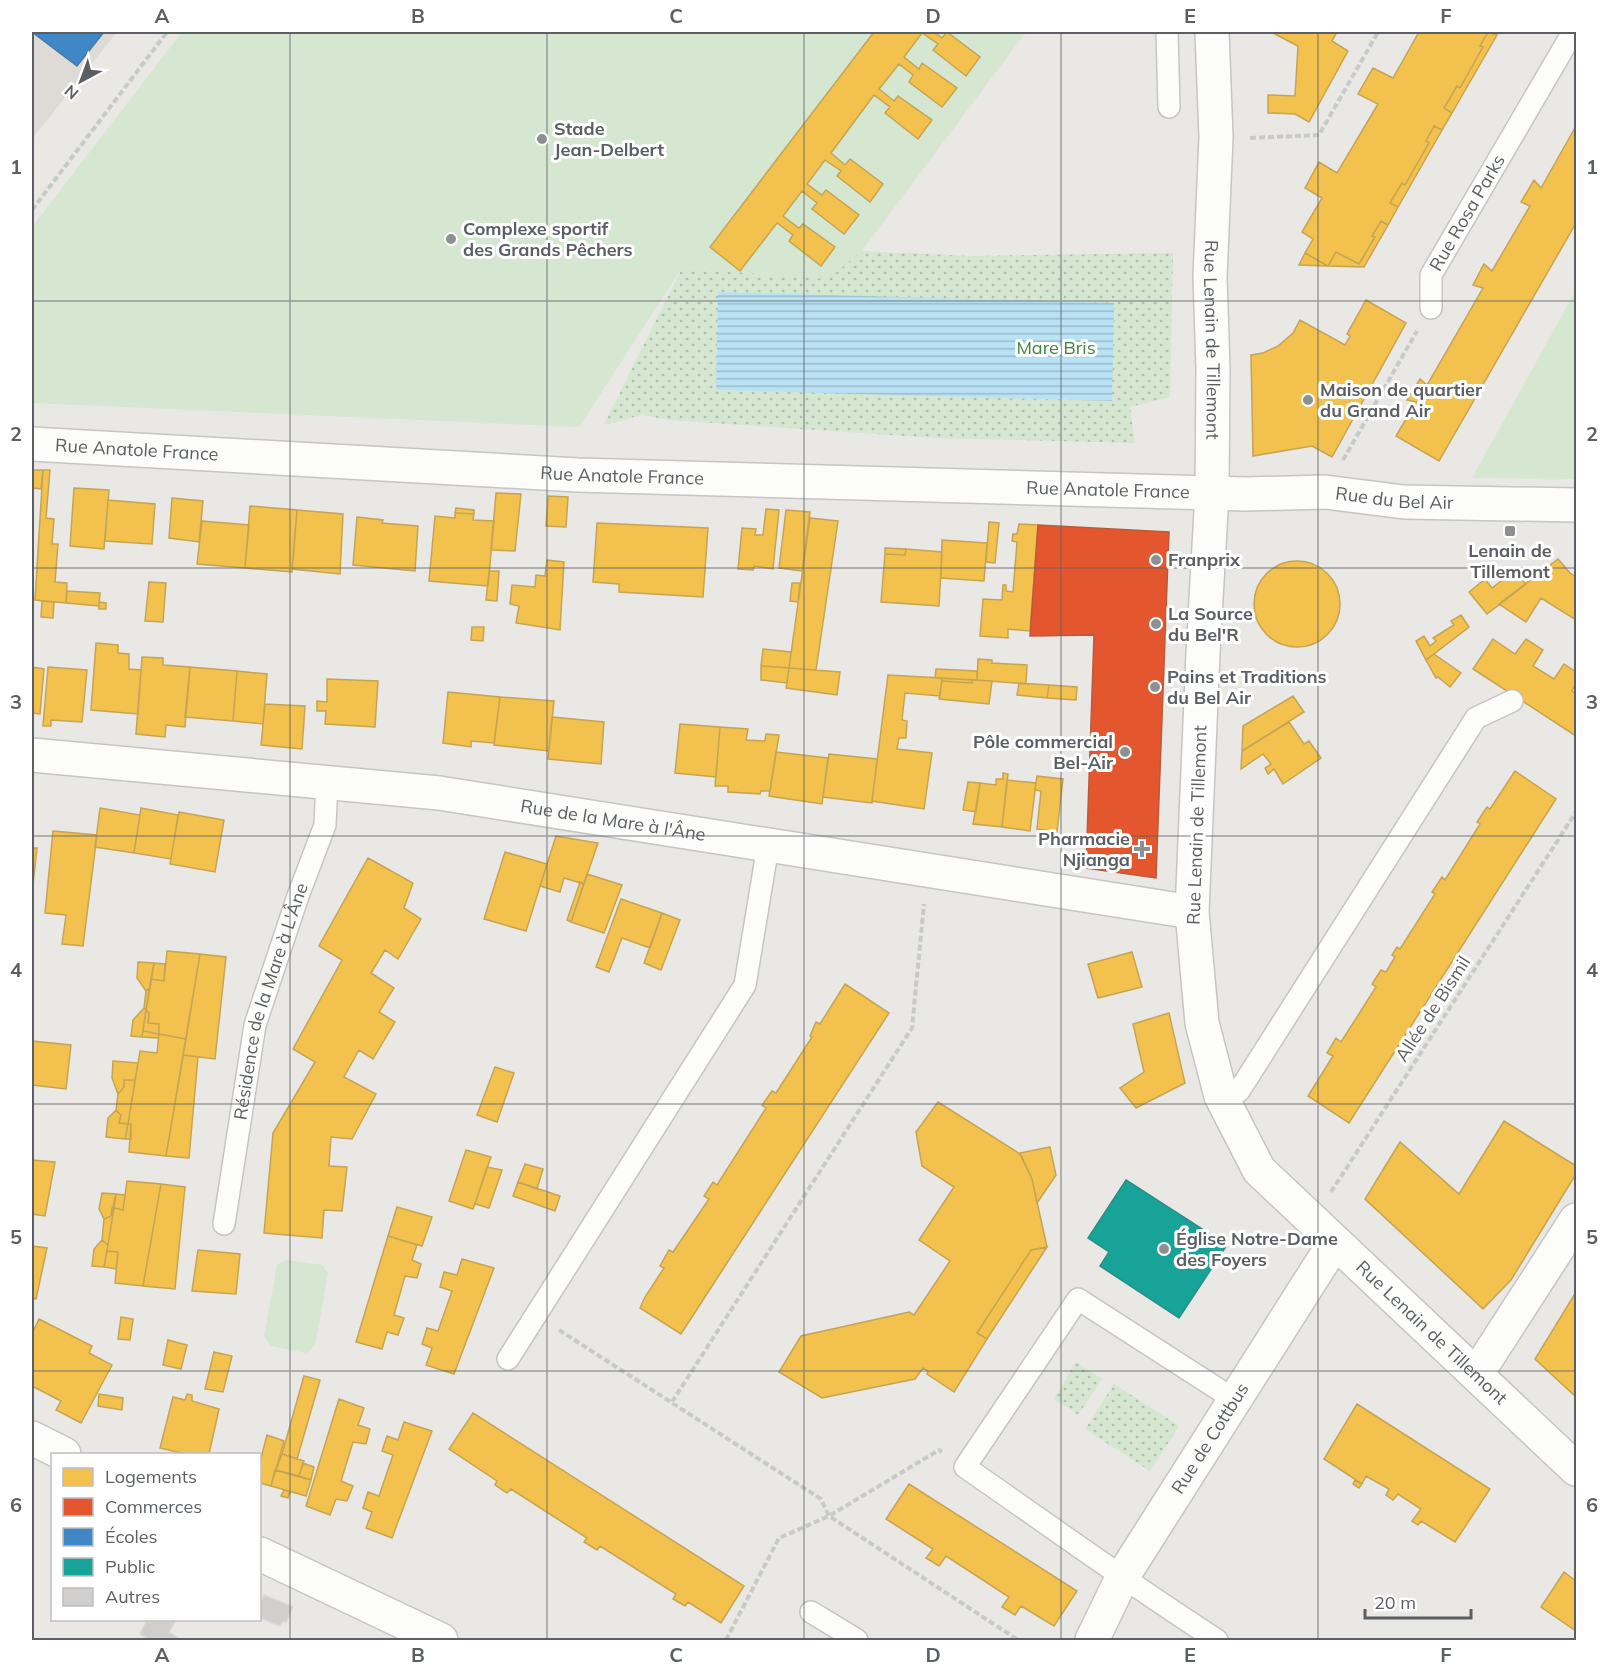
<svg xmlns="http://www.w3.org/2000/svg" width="1608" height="1672" font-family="Mulish,sans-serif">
<defs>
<pattern id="park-dots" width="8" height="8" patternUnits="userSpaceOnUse" patternTransform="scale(1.5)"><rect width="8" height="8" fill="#d5e6d1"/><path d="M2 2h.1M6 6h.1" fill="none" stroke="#b0bead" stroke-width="1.8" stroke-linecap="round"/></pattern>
<pattern id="water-rules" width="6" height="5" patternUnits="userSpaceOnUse" patternTransform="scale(1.5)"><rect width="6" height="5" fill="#b9e2f5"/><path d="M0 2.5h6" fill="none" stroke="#99baca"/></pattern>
</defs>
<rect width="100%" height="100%" fill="#eae8e5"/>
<path fill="#dedad5" d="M32,32h85l-85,107z"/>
<path fill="#d5e6d1" d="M182,32h844l-165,220 -32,27 -147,-11 -103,159 -547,-24v-176z
M1576,290v189l-104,-1z
M287,1260l35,5 6,8 -13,73 -9,7 -35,-7 -7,-9 13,-72z"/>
<path fill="url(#park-dots)" d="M861,251l109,5 203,-3 -3,144 -40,10 5,36 -200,-5 -266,-18 -27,-5 -38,10 78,-157 147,11z
M1076,1362l26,17 -24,36 -24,-16z
M1114,1384l65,42 -29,45 -65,-42z"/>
<path fill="url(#water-rules)" d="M718,292l396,11 -2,98 -396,-11z"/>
<path fill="#f2c14e" stroke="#c5a454" stroke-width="1.5" d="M874,32h60l8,6 5,-6 33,25 -14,19 -33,-26 5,-6 -16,-11 -18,24 15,12 3,-6 35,25 -15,19 -33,-25 4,-7 -14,-11 -20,25 15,12 4,-5 34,24 -14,19 -33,-26 5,-6 -16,-12 -43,58 14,12 5,-6 33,25 -13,18 -33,-26 4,-5 -16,-11 -18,24 15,11 4,-5 33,25 -15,19 -32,-25 5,-6 -15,-12 -19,25 16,12 4,-4 32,23 -14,19 -32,-25 4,-6 -16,-12 -37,48 -30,-24z
M1271,32h66l-5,9 16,10 -39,71 -14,-8 -27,-1v-18l27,1 3,-50z
M1419,32h69l-8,14 3,1 -23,41 -3,-2 -13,22 8,5 -10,17 -8,-4 -8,15 3,2 -24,42 -3,-2 -12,20 8,4 -10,18 -7,-4 -9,15 3,1 -16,27 -23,-12 -8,14 -23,-13 8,-14 -11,-7 20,-34 -17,-10 14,-26 18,11 41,-69 -20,-10 15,-26 20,10z
M1488,32l9,3 -45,78 -8,-5 13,-22 3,2 23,-41 -3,-1z
M1434,126l8,4 -44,77 -8,-4 12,-20 3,2 24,-42 -3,-2z
M1576,126v97l-137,238 -43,-25 20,-34 -9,-2 13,-21 7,6 56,-97 -10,-3 11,-21 8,7 38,-65 -9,-4 13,-22 7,8z
M1381,221l7,4 -24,42 -36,-1 8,-14 23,12 16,-27 -3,-1z
M1305,253l23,13 -29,-1z
M1366,300l40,23 -74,134 -20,-11 -59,10 -2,-101 12,-2 15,-7 15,-13 7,-13 45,25 5,-9 -3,-2z
M32,470h11l-2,19 -9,-1z
M43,470h7l-4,48 8,1 -2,25h6l-3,38 12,1 -1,20 -31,-3z
M74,488l35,2 -5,59 -34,-3z
M496,493l25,1 -6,57 -24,-1z
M548,496l20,1 -2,30 -20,-1z
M172,498l31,3 -4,41 -30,-4z
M108,500l47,4 -3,40 -47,-3z
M250,506l47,4 -5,62 -47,-4z
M456,508l18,2v4l-19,-1z
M766,509l13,1 -6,59 -19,-3 -1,4 -15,-1 4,-41 14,1 -1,6h8z
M297,510l46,4 -3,60 -48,-5z
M786,510l24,2 -8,59 -23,-3z
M455,513l19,1 -1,6 21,1 -6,65 -59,-5 6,-65 20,2z
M357,517l26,3 -1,3 36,3 -3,45 -62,-6z
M810,518l28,3 -22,149 -27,-2z
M202,521l47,4 -4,43 -48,-4z
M989,522l10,1 -4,40 -9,-1z
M597,523l111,5 -5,69 -84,-5v-8l-26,-2z
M1019,524l19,1 -8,106 -22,-2v9l-28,-2 3,-37 19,1 1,-15h3v6l7,1 4,-50 -5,-1 1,-7h4z
M942,540l45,3 -3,38 -43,-3z
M885,548l21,1 -1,6 -20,-1z
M906,549l36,3 -3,54 -58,-4 4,-48 20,1z
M1558,559l12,14 6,4v43l-35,-22 -15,24 -27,-18z
M547,560l17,2 -4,68 -44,-7 3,-17 -9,-2 2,-19 23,2 1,-12 9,1z
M1254 604a43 43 0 1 1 86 0a43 43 0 1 1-86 0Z
M489,571h10l-2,30 -11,-1z
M1514,571l12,13 -39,30 -18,-22 16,-13 7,9z
M149,582l17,1 -3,39 -18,-1z
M792,583h8l-2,19 -8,-1z
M67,591l33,2 -1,13 -33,-3z
M42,601l12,1 -1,16 -12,-1z
M99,602l7,1v6h-7z
M1461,615l8,12 -43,33 -10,-19 8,-5 6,10 6,-5 -3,-3 21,-13 -3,-4z
M472,627h12l-1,14 -12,-1z
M1493,639l22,15 11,-15 17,11 -10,16 21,13 10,-15 12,8v11l-4,8 4,3v42l-103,-67z
M96,643l22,2v8l11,1v15l12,1 -3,44 -47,-4z
M763,649l28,3 -2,16 -28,-2z
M1434,654l27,19 -11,14 -12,-10 -2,1 -10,-18z
M142,657l21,1v7l27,2 -5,60 -19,-2 -1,12 -29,-3z
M978,659l14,1v3l35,2 -1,19 -49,-4z
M761,666l28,2 -2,15 -26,-3z
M32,667l12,2 -4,45 -8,-1z
M48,667l39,3 -5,52 -31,-2v6h-8z
M190,667l47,4 -4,50 -48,-4z
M789,668l51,4 -3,23 -51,-7z
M936,669l41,2v9l-42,-2z
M237,671l30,3 -4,50 -30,-3z
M888,675l54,3 -2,18 -35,-3 -3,27 5,1 -1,17h-7l-2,11 35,4 -8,56 -52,-8z
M942,678l30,2v3l-30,-2z
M327,679l51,2 -3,46 -50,-3 1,-13h-9v-10l10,1z
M972,680l20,1 -3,23 -50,-5 3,-18 30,2z
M1019,683l30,2 -2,13 -30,-3z
M1049,685l28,2 -1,13 -29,-2z
M448,692l52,5 -6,46 -23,-2v6l-28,-4z
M1293,696l11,16 -62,39 1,-25z
M500,697l54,4 -5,50 -55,-6z
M265,704l40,2 -3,43 -41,-4z
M552,717l52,5 -3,42 -53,-5z
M1289,722l15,22 5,-3 12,17 -38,26 -9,-15 -6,5 -3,-6 6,-4 -8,-10 -22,15 1,-18z
M680,724l40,3 -4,50 -41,-4z
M720,727l28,2 -2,11 19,1 1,-7 13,1 -9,56h-9l-1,3 -32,-2v-6h-13z
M776,752l52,6 -6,46 -53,-8z
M829,754l48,5 -5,44 -49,-6z
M1515,771l41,28 -207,324 -41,-27 25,-40 -6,-3 9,-15 5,4 35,-55 -4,-3 9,-14 5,2 9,-15 -3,-2 5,-8 3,2 35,-55 -3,-2 10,-15 3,3 35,-56 -3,-2 10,-15 3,2z
M1003,773l5,1 -6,53 -29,-3 7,-41 16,2v-6h7z
M1037,776l26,3 -6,53 -20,-3 4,-38 -6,-1z
M1007,780l29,3 -6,48 -28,-4z
M968,782l12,1 -4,29 -13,-2z
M100,808l40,7 -6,38 -39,-6z
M141,808l37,7 -7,44 -37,-6z
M179,812l45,8 -9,52 -45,-8z
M53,831l44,4 -14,111 -21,-2 4,-29 -21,-2z
M556,836l42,7 -14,41 -20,-6 -4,14 -20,-6z
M32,848h5l-5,46z
M505,852l42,12 -21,67 -42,-12z
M368,858l45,25 -9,25 17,11 -23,40 -13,-9 -14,23 23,15 -15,24 16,10 -22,37 -14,-9 -15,27 32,17 -24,45 -21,-2 -2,29 18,1 -5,44 -18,-1 -2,28 -58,-5 9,-100 42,-71 -22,-13 49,-89 -23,-14z
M587,874l35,11 -18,48 -33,-11z
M580,882l4,2 -13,38 -4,-2z
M621,899l41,14 -12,35 -28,-10 -13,34 -13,-5z
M662,913l18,7 -19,50 -17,-7z
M167,951l33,3 -14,85 -27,-5v-10l-11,-1 1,-10 -3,-3 5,-31 13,2z
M1132,952l10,35 -44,11 -10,-34z
M200,954l26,3 -11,102 -32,-4z
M138,962l16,1 -4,25 -4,3 -9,-13z
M154,963l11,1 -1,17 -13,-2z
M845,984l44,29 -208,321 -41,-26 5,-11 19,-29 -4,-2 9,-16 4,2 36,-53 -5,-3 9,-14 4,3 49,-77 -4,-3 10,-14 4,2 36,-56 -2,-1 6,-14 4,2z
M150,988l-4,22 -2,-2 2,-17z
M144,1008l2,2 -4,27 -11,-1 2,-16z
M146,1010l3,3 -1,10 11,1v10l-16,-3z
M1169,1013l16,70 -49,25 -16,-20 24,-16 -11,-48z
M143,1031l16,3 -1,4 -16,-1z
M159,1034l27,5 -20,117 -37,-4 2,-28h-3l12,-73 17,2z
M32,1041l39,4 -5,44 -34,-4z
M183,1055l15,2 -9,101 -23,-2z
M113,1061l25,2 -3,17h-11v7l-6,7 -6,-16z
M495,1067l19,6 -17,49 -20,-7z
M124,1080h11l-7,44 -9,-1 2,-8 -5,-5 2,-16 6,-7z
M938,1102l82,52 12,25 15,68 -16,3 -54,83 10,6 -33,53 -27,-18 1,-3 -5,-3 -8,11 -93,19 -43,-26 22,-36 108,-24 5,3 36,-54 -31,-21 35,-53 -32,-21 -6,-34z
M116,1110l5,5 -2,8 9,1 -3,15 -19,-2 2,-19z
M1504,1121l72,45v8l-65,106 -28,29 -118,-110 35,-57 59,52z
M128,1124h3v15h-6z
M1050,1147l6,28 -19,28 -5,-24 -12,-26z
M466,1150l25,7 -18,52 -24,-8z
M32,1160l23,2 -10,54 -13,-2z
M525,1164l18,5 -6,20 -19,-7z
M487,1167l15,3 -13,38 -14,-4z
M127,1181l34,3 -18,102 -28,-3 3,-31 -11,-1 7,-43 9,2z
M518,1182l42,14 -5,15 -42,-15z
M161,1184l24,3 -10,102 -32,-3z
M102,1193l14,1 -5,22 -7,3 -5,-10z
M116,1194l9,1 -2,15 -9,-2z
M397,1207l35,10 -10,29 -34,-10z
M112,1208h2l-6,37 -6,-5 2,-21 7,-3z
M388,1236l29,9 -5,15 9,4 -4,14 -12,-2 -11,39 10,3 -6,17 -11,-3 -5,17 -26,-7z
M102,1240l6,5 -4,22 -12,-1 2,-17z
M32,1246l15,2 -11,51 -4,-1z
M1047,1247l-60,92 -10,-6 54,-83z
M198,1250l42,4 -4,40 -44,-3z
M107,1251l11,1 -2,17 -12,-2z
M462,1259l32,9 -40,106 -28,-9 6,-17 -10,-4 5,-16 11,3 14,-40 -12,-4 4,-15 13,3z
M1576,1292v105l-41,-38z
M121,1317l12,2 -3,21 -12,-1z
M39,1319l53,27 -3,7 23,12 -31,58 -25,-13 5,-9 -29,-15v-52z
M168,1340l19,5 -6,24 -18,-4z
M214,1352l18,4 -9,36 -18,-3z
M304,1376l16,4 -23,79 -15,-5z
M99,1394l24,4 -1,12 -24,-4z
M187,1394l5,1v6l27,8 -10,45h-24l-25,-6 13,-51 12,3z
M339,1399l25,9 -6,17 12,4 -4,15 -13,-2 -12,39 12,5 -6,15 -11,-2 -6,16 -24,-9z
M1357,1404l133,85 -35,53 -34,-21 -3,4 -6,-4 9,-12 -23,-15 -5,6 -7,-5 3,-6 -23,-13 -4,8 -38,-25z
M473,1413l271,173 -23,37 -33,-21 -3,4 -12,-7 3,-5 -76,-48 -3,4 -13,-8 3,-4 -76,-49 -4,4 -12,-8 2,-4 -48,-32z
M404,1422l28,9 -40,107 -26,-10 6,-16 -9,-4 5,-16 11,4 14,-41 -11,-4 5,-15 11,4z
M267,1435l17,6 -13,45 -11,-3v-21z
M282,1454l22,7 -5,15 -23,-6z
M303,1463l11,4 -3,13 -12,-4z
M275,1470l36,10 -5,16 -35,-10z
M1355,1480l7,4 -3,4 -6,-4z
M909,1484l168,107 -23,35 -33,-20 -6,9 -13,-8 7,-10 -63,-41 -7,10 -13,-8 7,-9 -47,-30z
M284,1490l6,2 -2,6 -7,-2z
M1564,1572l12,9v50l-35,-24z"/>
<path fill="#e4572e" stroke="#bb593e" stroke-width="1.5" d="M1038,525l131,7 -13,346 -70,-10 8,-233 -64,1z"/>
<path fill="#3f88c5" stroke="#477ca8" stroke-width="1.5" d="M32,32h72l-27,34z"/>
<path fill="#17a398" stroke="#2b8f88" stroke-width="1.5" d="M1126,1180l101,65 -48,73 -79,-52 9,-14 -21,-14z"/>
<path fill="#d1cfce" stroke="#dad7d4" stroke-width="1.5" d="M264,1595l29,12 -7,15 -3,-1 -3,5 -20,-8v-13z
M147,1620h29l-7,12 12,8h-30l-11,-6z"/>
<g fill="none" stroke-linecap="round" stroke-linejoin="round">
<defs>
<g id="service">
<path d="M1167,32l2,75"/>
<path id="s1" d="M1431,308v-33l142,-243"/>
<path d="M1221,1096l18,-5 237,-373 36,-17"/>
<path id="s2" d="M224,1224l31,-199 43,-129 27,-71 2,-43"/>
<path d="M508,1359l237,-374 23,-139"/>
<path d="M811,1612l46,28"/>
<path d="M1217,1640c-86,-55 -168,-115 -252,-173l113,-168 157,101"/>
</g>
<g id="minor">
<path id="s3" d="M1212,32l4,105 -6,140 3,91 -1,125 -9,160 -11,259 10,111 19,73 38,74 317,299"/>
<path id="s4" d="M32,444l546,31 668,19 79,-2 79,10 172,3"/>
<path id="s5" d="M32,755l407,38 753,119"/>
<path d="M1475,1373l10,-12 91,-141"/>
<path id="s6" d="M1092,1640l31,-64 212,-334"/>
</g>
<path id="secondary" d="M32,1438l32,16
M260,1554l181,86"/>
</defs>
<use href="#service" stroke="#c6c5c6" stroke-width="24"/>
<use href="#minor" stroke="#c6c5c6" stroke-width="36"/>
<use href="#secondary" stroke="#c6c5c6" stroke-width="36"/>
<path stroke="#c6cbc8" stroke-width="4" stroke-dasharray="6 3" stroke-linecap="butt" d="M1250,138l69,-3 59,-103
M32,210l135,-178
M1343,460l74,-129
M1331,1192l245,-380
M559,1330l262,169 8,17 189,124
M672,1402l240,-374 12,-124
M726,1640l53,-102 50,-22 110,-66 3,2"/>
<use href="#service" stroke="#fcfcfb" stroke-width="21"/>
<use href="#minor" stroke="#fcfcfb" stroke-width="33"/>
<use href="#secondary" stroke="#fcfcfb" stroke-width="33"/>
</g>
<path fill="none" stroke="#5b5f63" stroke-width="1.5" stroke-opacity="0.55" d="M290,32v1608M547,32v1608M804,32v1608M1061,32v1608M1318,32v1608M32,301h1544M32,568h1544M32,836h1544M32,1104h1544M32,1371h1544"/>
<g fill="#8d8f90" stroke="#fff" stroke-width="2">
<circle cx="542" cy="139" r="6"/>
<circle cx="451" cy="239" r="6"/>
<circle cx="1308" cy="400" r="6"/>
<rect x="1504" y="525" width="12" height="12" rx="3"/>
<circle cx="1156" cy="560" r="6"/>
<circle cx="1156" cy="624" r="6"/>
<circle cx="1155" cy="687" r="6"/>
<circle cx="1125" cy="752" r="6"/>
<path d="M1139 840h6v6h6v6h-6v6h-6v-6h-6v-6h6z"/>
<circle cx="1164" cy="1249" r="6"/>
</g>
<g text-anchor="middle" stroke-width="6" stroke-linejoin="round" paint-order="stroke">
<g font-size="18" font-weight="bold" fill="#5b5f63" stroke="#fff" text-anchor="start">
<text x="554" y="135">Stade<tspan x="554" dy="21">Jean-Delbert</tspan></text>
<text x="463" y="235">Complexe sportif<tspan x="463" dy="21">des Grands Pêchers</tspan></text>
<text x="1320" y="396">Maison de quartier<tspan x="1320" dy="21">du Grand Air</tspan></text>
<text x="1510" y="557" text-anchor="middle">Lenain de<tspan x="1510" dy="21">Tillemont</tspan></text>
<text x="1168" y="566">Franprix</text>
<text x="1168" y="620">La Source<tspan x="1168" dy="21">du Bel'R</tspan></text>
<text x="1167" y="683">Pains et Traditions<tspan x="1167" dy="21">du Bel Air</tspan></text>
<text x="1113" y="748" text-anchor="end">Pôle commercial<tspan x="1113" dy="21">Bel-Air</tspan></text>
<text x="1130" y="845" text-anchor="end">Pharmacie<tspan x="1130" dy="21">Njianga</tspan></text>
<text x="1176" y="1245">Église Notre-Dame<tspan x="1176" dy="21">des Foyers</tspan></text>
</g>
<g font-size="18" fill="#5b5f63" stroke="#fff">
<text dy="6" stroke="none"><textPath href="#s1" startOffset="105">Rue Rosa Parks</textPath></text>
<text dy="6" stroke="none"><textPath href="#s3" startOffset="308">Rue Lenain de Tillemont</textPath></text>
<text dy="6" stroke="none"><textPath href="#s4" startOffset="105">Rue Anatole France</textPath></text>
<text dy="6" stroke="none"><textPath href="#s4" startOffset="591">Rue Anatole France</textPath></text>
<text dy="6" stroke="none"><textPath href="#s4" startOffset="1077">Rue Anatole France</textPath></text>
<text dy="6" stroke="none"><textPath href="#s4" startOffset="1364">Rue du Bel Air</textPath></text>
<text dy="6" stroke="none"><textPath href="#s5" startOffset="585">Rue de la Mare à l'Âne</textPath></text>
<text transform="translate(1197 825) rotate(-88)" y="6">Rue Lenain de Tillemont</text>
<text dy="6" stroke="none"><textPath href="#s2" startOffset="228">Résidence de la Mare à L'Âne</textPath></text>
<text transform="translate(1433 1009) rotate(-57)" y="6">Allée de Bismil</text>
<text dy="6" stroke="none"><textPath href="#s3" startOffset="1388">Rue Lenain de Tillemont</textPath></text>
<text dy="6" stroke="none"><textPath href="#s6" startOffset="234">Rue de Cottbus</textPath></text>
</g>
<g font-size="18" fill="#3d8438" stroke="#fff">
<text x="1056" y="354">Mare Bris</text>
</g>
</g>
<rect width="1608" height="1672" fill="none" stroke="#ffffff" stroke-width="66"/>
<rect x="51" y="1453" width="210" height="168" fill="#ffffff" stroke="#bdbfc1" stroke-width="1.5"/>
<rect x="63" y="1468" width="30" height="18" fill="#f2c14e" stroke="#bdbfc1" stroke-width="1.5"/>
<text x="105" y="1483" font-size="18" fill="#5b5f63">Logements</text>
<rect x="63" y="1498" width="30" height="18" fill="#e4572e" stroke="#bdbfc1" stroke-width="1.5"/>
<text x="105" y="1513" font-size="18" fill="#5b5f63">Commerces</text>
<rect x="63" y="1528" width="30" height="18" fill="#3f88c5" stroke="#bdbfc1" stroke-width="1.5"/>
<text x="105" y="1543" font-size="18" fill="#5b5f63">Écoles</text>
<rect x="63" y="1558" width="30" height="18" fill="#17a398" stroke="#bdbfc1" stroke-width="1.5"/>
<text x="105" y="1573" font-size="18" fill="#5b5f63">Public</text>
<rect x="63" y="1588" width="30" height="18" fill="#d1cfce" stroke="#bdbfc1" stroke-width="1.5"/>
<text x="105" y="1603" font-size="18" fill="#5b5f63">Autres</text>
<g transform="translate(81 81) rotate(221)" stroke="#ffffff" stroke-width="4.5" paint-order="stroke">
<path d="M0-4.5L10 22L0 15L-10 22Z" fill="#5b5f63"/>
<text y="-9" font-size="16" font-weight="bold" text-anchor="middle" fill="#5b5f63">N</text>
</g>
<path d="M1365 1609v9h106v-9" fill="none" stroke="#5b5f63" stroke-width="3"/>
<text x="1374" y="1609" font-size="18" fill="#5b5f63" stroke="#ffffff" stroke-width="4.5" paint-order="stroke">20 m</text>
<rect x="33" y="33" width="1542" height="1606" fill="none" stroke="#5b5f63" stroke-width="2"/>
<g font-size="20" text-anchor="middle" font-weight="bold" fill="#5b5f63">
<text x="162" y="23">A</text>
<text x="418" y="23">B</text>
<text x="676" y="23">C</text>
<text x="933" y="23">D</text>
<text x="1190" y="23">E</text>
<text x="1446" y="23">F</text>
<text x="16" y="174">1</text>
<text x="1592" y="174">1</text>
<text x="16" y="441">2</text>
<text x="1592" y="441">2</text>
<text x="16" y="709">3</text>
<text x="1592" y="709">3</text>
<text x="16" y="977">4</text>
<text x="1592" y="977">4</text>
<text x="16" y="1244">5</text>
<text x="1592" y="1244">5</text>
<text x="16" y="1512">6</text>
<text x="1592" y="1512">6</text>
<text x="162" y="1662">A</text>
<text x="418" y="1662">B</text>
<text x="676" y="1662">C</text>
<text x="933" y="1662">D</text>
<text x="1190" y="1662">E</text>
<text x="1446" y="1662">F</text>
</g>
</svg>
